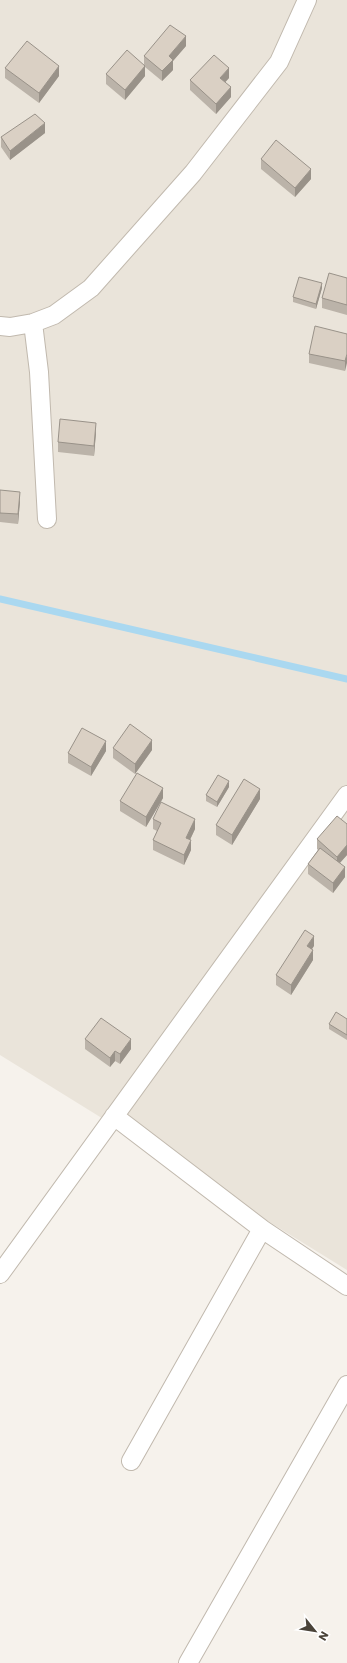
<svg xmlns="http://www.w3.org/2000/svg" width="347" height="1663" font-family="Poppins,sans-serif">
<rect width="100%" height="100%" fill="#f6f2ec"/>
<path fill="#eae4da" d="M0,0h347v1270l-347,-215z"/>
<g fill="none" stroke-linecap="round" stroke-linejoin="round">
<path stroke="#aad8f0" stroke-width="7" d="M0,599l347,80"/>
<defs>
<path id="minor" d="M33,323l6,49 8,147
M0,326l10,1 23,-4 21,-8 37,-27 102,-115 86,-111 28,-62
M114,1116l148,113 -131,232
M262,1229l85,57
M0,1274l347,-479
M188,1663l159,-278"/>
</defs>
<use href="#minor" stroke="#c1b9ae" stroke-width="20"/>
<use href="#minor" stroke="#fff" stroke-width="18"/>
</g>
<path fill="#bbb3a9" d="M186,46l-13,15v9l-11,11 -17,-14v9l-20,24 -19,-16v-10l38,-9v-9z
M5,68l54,8 -20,27 -34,-25z
M229,78l-4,4 6,15 -15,17 -26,-24v-10z
M45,133l-35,27 -9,-13v-10z
M261,159l50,20 -16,18 -34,-28z
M347,278v37l-25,-7v-10z
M322,288l-6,21 -23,-7v-5z
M347,334l-2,37 -36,-8v-9z
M96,432l-2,24 -36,-4v-10z
M0,490l20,11 -2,23 -18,-2z
M113,748l39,2 -17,24 -22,-16z
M106,751l-15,25 -23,-13v-10z
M229,787l-12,20 -11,-6v-6z
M163,798l-17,29 -26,-16v-10z
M260,799l-28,46 -16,-10v-10z
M153,819l42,10 -5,11 1,10 -7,15 -31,-15v-10l4,-9 -4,-2z
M347,824v31l-7,8 5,14 -12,16 -25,-19v-10l10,-14 -1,-1v-10z
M314,946l-2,3 1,11 -22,35 -15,-10v-10z
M347,1019v21l-18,-11v-5z
M85,1039l46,10 -11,15 -5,-3 -5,6 -25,-18z"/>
<path fill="#999289" d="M186,36v10l-13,15v9l-11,11v-10l7,-15z
M59,66v10l-20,27v-10z
M145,66v10l-20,24v-10z
M229,68v10l-9,10v-10z
M231,87v10l-15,17v-10z
M45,123v10l-35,27v-9z
M311,169v10l-16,18v-9z
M322,283v5l-6,21v-5z
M347,354v9l-2,8v-10z
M96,423v9l-2,24v-10z
M20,492v9l-2,23v-10z
M152,740v10l-17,24v-10z
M106,741v10l-15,25v-9z
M229,781v6l-12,20v-5z
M163,788v10l-17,29v-10z
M260,789v10l-28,46v-10z
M195,819v10l-9,19v-10z
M191,840v10l-7,15v-10z
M347,845v10l-10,11v-9z
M345,867v10l-12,16v-10z
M314,936v10l-7,10v-10z
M313,950v10l-22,35v-10z
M131,1039v10l-11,15v-10z
M115,1051v10l-5,6v-9z"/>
<path fill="#dad0c4" stroke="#999289" d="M170,25l16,11 -17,20 4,4 -11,11 -18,-15z
M27,41l32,25 -20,27 -34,-25z
M127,50l18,16 -20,24 -19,-16z
M214,55l15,13 -9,10 11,9 -15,17 -26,-24z
M35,114l10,9 -35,28 -9,-14z
M276,140l35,29 -16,19 -34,-29z
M329,273l18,5v27l-25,-7z
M299,277l23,6 -6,21 -23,-7z
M315,326l32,8v20l-2,7 -36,-7z
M60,419l36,4 -2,23 -36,-4z
M0,490l20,2 -2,22 -18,-1z
M130,724l22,16 -17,24 -22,-16z
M82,728l24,13 -15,26 -23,-14z
M137,773l26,15 -17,29 -26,-16z
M218,775l11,6 -12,21 -11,-7z
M244,779l16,10 -28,46 -16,-10z
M161,802l34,17 -9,19 5,2 -7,15 -31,-15 8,-17 -8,-4z
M337,816l10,8v21l-10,12 -20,-18z
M320,848l25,19 -12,16 -25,-19z
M305,930l9,6 -7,10 6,4 -22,35 -15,-10z
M336,1012l11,7v16l-18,-11z
M101,1018l30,21 -11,15 -5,-3 -5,7 -25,-19z"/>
<g transform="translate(315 1631) rotate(120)" stroke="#ffffff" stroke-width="3" paint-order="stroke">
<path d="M0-3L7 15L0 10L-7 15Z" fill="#4a4339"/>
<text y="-6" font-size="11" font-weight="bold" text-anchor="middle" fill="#4a4339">N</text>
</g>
</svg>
